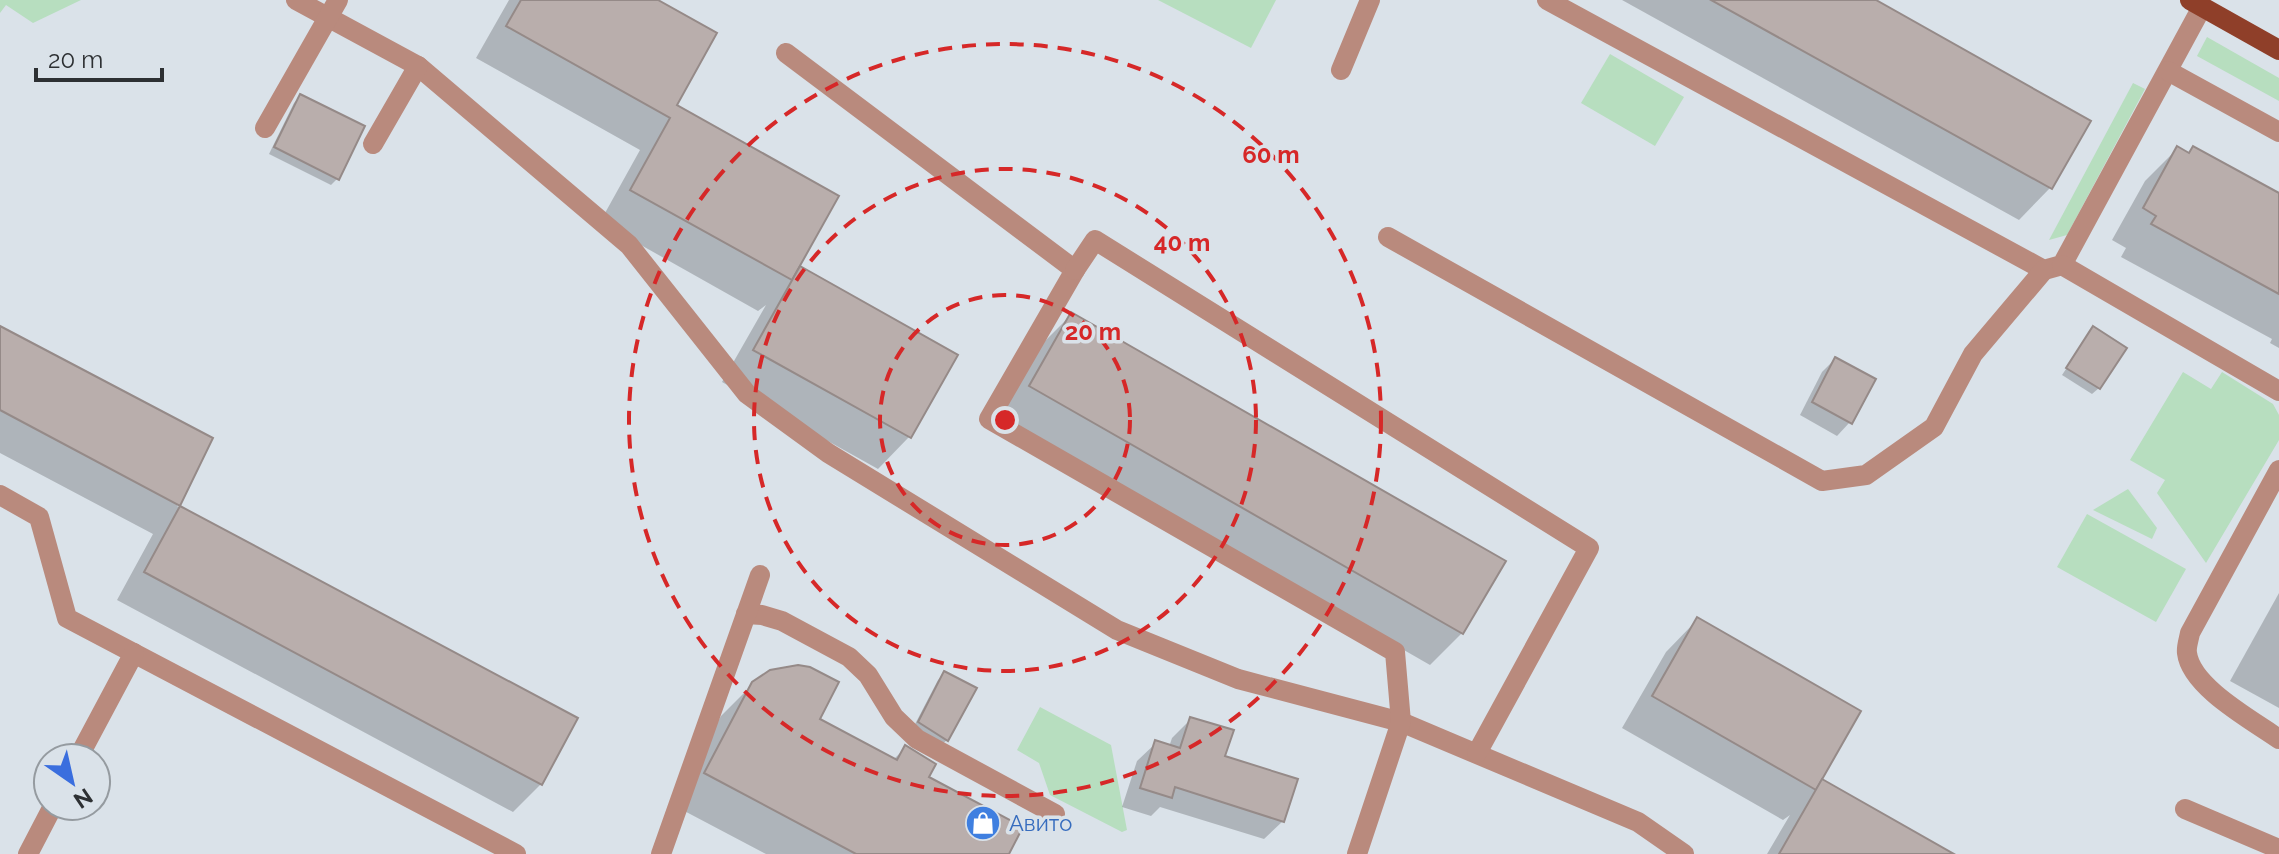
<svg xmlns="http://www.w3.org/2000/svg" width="2279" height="854" font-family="Raleway,sans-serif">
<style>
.green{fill:#b7debf}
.shadow{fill:#0003}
.building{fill:#b9aeac;stroke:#958a88;stroke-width:2}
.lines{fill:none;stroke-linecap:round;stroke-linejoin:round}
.minor{stroke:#b98a7d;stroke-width:20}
.major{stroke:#8f3f29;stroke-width:20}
.ring{fill:none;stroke:#d62828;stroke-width:4;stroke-dasharray:14 10}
.labels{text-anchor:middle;stroke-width:7;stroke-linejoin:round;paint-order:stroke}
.shop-label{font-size:22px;fill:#366cbe;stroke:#dae2e9;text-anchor:start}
.centre{fill:#d62828;stroke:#dae2e9;stroke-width:4}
.ring-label{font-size:24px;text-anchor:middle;font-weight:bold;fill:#d62828;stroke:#dae2e9;stroke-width:7;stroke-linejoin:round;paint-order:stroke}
</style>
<rect width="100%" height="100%" fill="#dae2e9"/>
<!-- green -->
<g class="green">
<polygon points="0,0 81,0 33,23 6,5 0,13"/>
<polygon points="1158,0 1276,0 1251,48"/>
<polygon points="2207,37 2279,78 2279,101 2197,56"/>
<polygon points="1610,54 1684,97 1655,146 1581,103"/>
<polygon points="2133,83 2145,89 2067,235 2049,240"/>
<polygon points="2183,372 2211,389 2222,372 2273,404 2279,415 2279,440 2206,563 2157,493 2165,480 2130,460"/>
<polygon points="2128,489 2157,528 2152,539 2093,510"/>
<polygon points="2087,514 2186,569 2156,622 2057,567"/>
<polygon points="1040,707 1111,745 1127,830 1122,832 1050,795 1039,763 1017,750"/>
</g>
<!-- shadow -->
<g class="shadow">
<polygon points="509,0 653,0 674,106 793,275 800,269 955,355 909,437 878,469 722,382 766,305 758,311 600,222 640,150 476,58"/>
<polygon points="1622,0 1872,0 2088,122 2050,188 2019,220"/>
<polygon points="301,96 337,179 331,185 269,154 294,103"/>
<polygon points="2177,149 2279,195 2279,348 2270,343 2272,339 2121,257 2126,248 2112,240 2145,181"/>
<polygon points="1072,314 1462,633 1430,665 999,418 1040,346"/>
<polygon points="0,328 211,439 177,506 576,719 541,784 513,812 117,600 153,534 0,453"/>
<polygon points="2093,329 2099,388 2092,394 2062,375"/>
<polygon points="1835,359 1850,422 1837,436 1800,415 1822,372"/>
<polygon points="2279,593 2279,708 2230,681"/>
<polygon points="1697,620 1815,787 1950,854 1767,854 1790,815 1783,820 1622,728 1666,652"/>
<polygon points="945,674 947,740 940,746 913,728 938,680"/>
<polygon points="754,683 893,760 905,748 926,778 1007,854 766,854 673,805 721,716"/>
<polygon points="1191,719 1283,821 1264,839 1160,807 1151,816 1122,807 1137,761 1156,743 1169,747 1172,738"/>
</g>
<!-- building -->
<g class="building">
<polygon points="521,0 658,0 717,33 677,105 839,196 792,280 630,190 670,118 506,26"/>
<polygon points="1711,0 1876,0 2091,121 2052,189"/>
<polygon points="300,94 365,126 339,180 274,147"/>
<polygon points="2177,146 2189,153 2193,146 2279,193 2279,294 2151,224 2156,216 2143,208"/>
<polygon points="800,266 958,355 911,438 753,350"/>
<polygon points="1071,312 1506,561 1463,634 1029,386"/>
<polygon points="0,326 213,438 180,506 0,410"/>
<polygon points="2093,326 2127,348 2100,389 2066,368"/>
<polygon points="1835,357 1876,379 1852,424 1812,402"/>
<polygon points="180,506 578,718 542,785 144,572"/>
<polygon points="1697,617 1861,711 1816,790 1652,696"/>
<polygon points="798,665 810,667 839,682 820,719 897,760 905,745 936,764 929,777 1023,827 1009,854 856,854 704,773 752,682 770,670"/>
<polygon points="944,671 977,688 948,741 918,722"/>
<polygon points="1190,717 1234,730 1225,756 1298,779 1284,822 1175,787 1172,798 1140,788 1155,740 1180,748"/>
<polygon points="1822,779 1954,854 1779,854"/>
</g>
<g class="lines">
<!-- minor -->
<g class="minor">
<polyline points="296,0 418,66 629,245 747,394 828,453 1117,630 1238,679 1401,722 1638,822 1684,854"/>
<polyline points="1547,0 2044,270 2062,265 2202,7"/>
<polyline points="786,53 1075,270 989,419 1395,652 1401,722 1357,854"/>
<polyline points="1341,70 1370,0"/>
<polyline points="2168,71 2279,132"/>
<polyline points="265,128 338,0"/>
<polyline points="373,144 418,66"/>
<polyline points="1388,237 1822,481 1866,475 1934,427 1973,354 2044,270"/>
<polyline points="2062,265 2279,391"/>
<polyline points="1075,270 1095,240 1589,548 1477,753"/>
<path d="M2279 470 2190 633C2189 639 2186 647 2187 653 2191 687 2252 720 2279 739"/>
<polyline points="0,495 39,517 67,618 516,854"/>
<polyline points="746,614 762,615 782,621 849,657 868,675 894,717 917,739 1055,814"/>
<polyline points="78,758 134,653"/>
<polyline points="2185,809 2279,849"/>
<polyline points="28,854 53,806"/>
<polyline points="661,854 760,575"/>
</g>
<!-- major -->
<polyline class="major" points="2190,0 2279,50"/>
</g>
<!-- distance rings -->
<g class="ring">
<circle cx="1005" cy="420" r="125"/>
<circle cx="1005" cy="420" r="251"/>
<circle cx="1005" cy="420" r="376"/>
</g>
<!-- icons -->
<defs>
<g id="shop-disc" transform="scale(1.8)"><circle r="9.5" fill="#3f7fe0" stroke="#dae2e9"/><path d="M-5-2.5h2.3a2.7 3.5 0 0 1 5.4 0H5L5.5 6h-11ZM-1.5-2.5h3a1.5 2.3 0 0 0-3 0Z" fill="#fff"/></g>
</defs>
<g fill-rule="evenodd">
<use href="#shop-disc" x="983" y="823"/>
</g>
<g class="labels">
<!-- shop labels -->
<g class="shop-label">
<text x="1009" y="831">Авито</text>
</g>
</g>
<circle cx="1005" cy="420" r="12" class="centre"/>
<g class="ring-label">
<text x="1271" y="163">60 m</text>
<text x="1182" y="251">40 m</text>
<text x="1093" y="340">20 m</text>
</g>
<!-- north arrow -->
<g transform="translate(72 782) rotate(146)"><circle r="38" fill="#dae2e9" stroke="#959ba0" stroke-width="2"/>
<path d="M0-6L14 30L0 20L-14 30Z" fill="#3a6ede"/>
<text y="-12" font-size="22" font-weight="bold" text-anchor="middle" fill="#2d3033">N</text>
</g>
<!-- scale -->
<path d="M36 68v12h126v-12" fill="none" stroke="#2d3033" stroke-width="4"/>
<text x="48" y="68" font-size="24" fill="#2d3033" stroke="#dae2e9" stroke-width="6" paint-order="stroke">20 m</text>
</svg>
